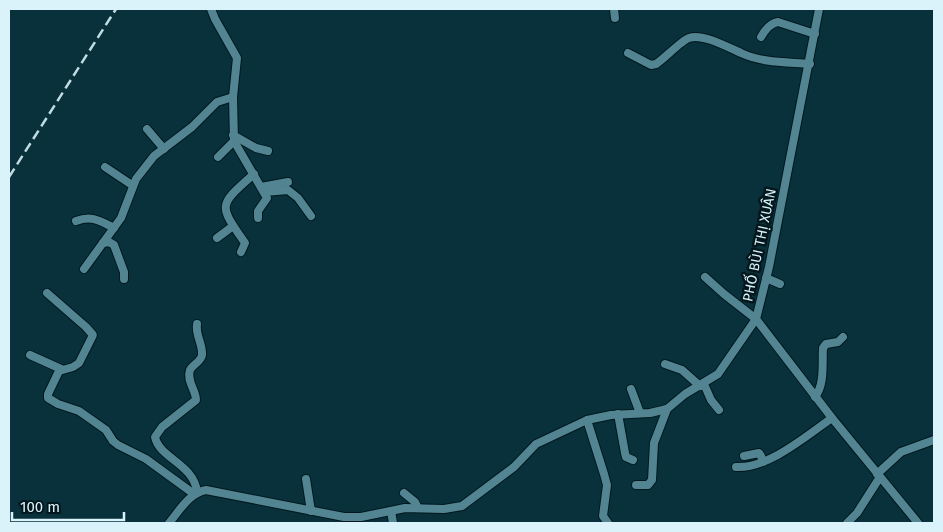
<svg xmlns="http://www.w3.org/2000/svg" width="943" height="532" font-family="'Fira Sans',sans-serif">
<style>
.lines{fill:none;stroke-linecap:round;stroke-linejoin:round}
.minor-casing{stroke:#00181e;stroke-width:10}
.minor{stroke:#528492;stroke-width:8}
.rail{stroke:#c0dbe3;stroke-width:2.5;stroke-dasharray:10 5;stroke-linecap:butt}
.labels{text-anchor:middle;stroke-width:5;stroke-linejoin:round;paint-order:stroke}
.street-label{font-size:14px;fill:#daf3fb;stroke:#03171d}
</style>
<rect width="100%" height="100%" fill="#09313b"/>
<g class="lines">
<!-- minor casing -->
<g class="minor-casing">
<g id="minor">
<polyline points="211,9 215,19 237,58 233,97 234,141 267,198 258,211 258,218"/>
<polyline points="614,9 615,18"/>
<polyline points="819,9 769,267 756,319 832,418 918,523"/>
<path d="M761 37C765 30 770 23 778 22L815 34"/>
<path d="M628 53 651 65 656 64C664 59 682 40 689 38 703 33 729 48 741 53 762 63 787 62 810 64"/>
<polyline points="147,129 164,149"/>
<polyline points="233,135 256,148 268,151"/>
<polyline points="218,157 234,141"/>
<polyline points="105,167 132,185"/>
<polyline points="261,187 288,182"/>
<polyline points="265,192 288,190 298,198 311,216"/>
<path d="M76 221C92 215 100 221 114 228"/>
<polyline points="217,238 233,226"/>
<polyline points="103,243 109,242 114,245 124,272 124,279"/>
<path d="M241 252 245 243C218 204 218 206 254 174"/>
<polyline points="84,269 121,218 136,179 154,156 192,127 217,102 233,97"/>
<polyline points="766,278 780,284"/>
<polyline points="47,293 86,327 93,335 79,363 73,367 59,371 48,394 48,398 58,404 79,411 106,430 113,441 118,445 146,459 194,494"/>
<path d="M197 324C195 335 203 344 202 355 201 362 193 364 190 370 186 381 196 390 196 400L162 427 155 437C159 458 194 464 197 492"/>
<polyline points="30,355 61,369"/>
<polyline points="665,364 682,370 700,386"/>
<polyline points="704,384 711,400 719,410"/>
<polyline points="631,389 640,413"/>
<path d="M815 397C825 384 822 364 823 348L826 344 838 342 843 337"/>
<polyline points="618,414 625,453 626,457 633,460"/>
<polyline points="587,420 604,474 607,485 603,516 608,523"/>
<polyline points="744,456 759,453 761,456 763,462"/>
<path d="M736 467C768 469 806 436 832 418"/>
<polyline points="877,474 901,452 934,440"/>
<polyline points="306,479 311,511"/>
<polyline points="636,485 648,485 652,480 654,443 667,409"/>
<polyline points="404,493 415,502 418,508"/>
<polyline points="391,511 393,523"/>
<path d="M169 523C180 510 189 493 206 490L344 517H361L405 508 444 509 462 506 514 467 536 444 587 420 611 415 650 413 667 409 685 394 718 374 756 319 724 294 705 277"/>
<polyline points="847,523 857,513 880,477"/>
</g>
</g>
<!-- minor -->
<use href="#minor" class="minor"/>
<!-- rail -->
<polyline class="rail" points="9,177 116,9"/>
</g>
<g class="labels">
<!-- street labels -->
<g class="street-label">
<text transform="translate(759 245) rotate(-78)" y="5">PHỐ BÙI THỊ XUÂN</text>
</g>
</g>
<!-- border -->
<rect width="943" height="532" fill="none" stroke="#daf3fb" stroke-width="20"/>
<!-- scale -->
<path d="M12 512v8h112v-8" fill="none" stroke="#daf3fb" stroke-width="2.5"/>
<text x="20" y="512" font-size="15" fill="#daf3fb" stroke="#03171d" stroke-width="4" paint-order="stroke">100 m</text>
</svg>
